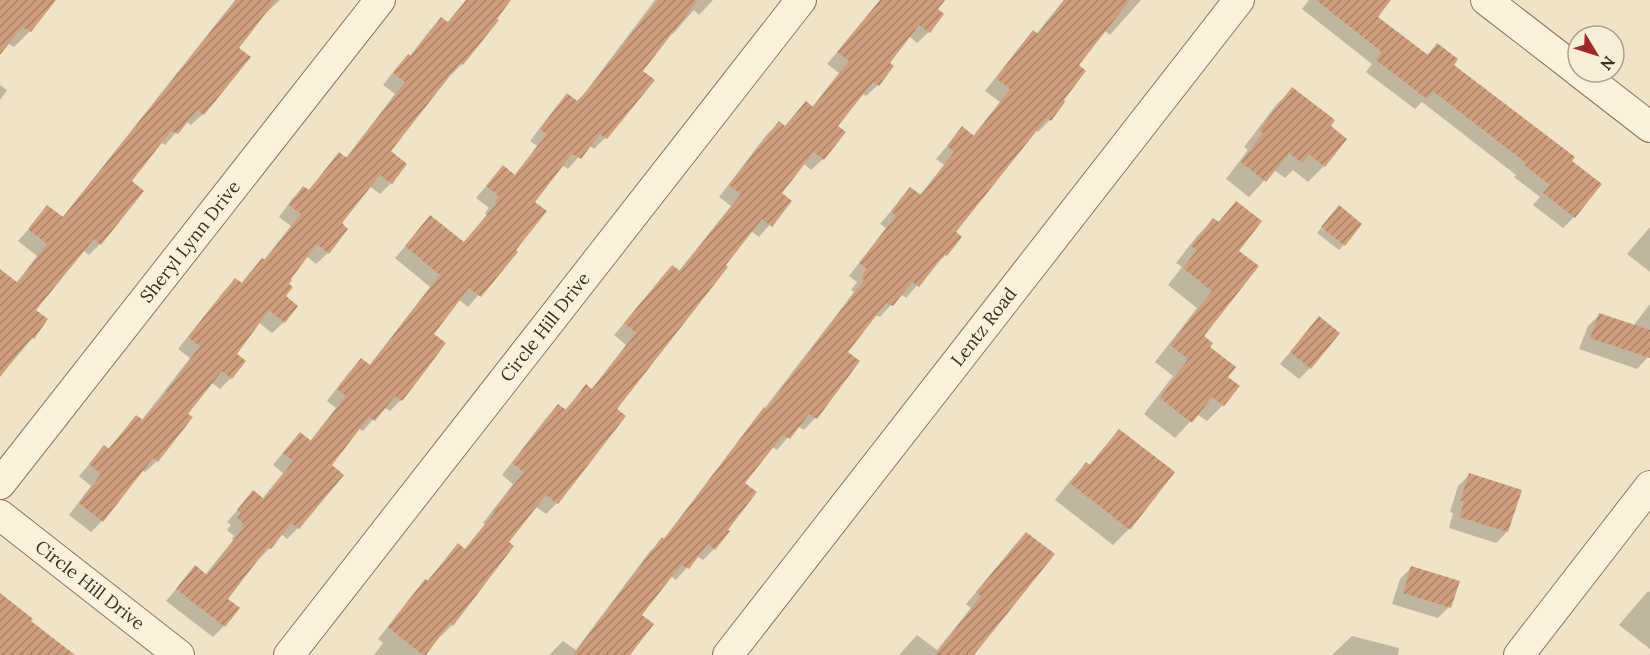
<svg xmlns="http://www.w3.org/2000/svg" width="1650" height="655" font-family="Lora,serif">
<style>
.shadow{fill:#0003}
.building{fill:url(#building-hatch)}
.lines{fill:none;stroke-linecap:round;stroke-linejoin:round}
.minor-casing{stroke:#8d765c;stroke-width:32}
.minor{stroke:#faf1dc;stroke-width:30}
.labels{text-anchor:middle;stroke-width:5;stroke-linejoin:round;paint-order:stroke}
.street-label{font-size:18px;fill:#3d2e20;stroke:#f7eed8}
</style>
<defs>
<pattern id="building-hatch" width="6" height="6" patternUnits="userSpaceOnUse" patternTransform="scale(1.5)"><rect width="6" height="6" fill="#cf9f7d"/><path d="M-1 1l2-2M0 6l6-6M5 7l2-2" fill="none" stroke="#a98266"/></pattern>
</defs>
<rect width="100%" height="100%" fill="#f0e4c8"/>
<!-- shadow -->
<g class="shadow">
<polygon points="0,0 54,0 30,31 14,47 7,43 0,53"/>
<polygon points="235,0 280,0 267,12 266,11 236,48 248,58 203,114 191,125 186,121 165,145 160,142 130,181 100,244 89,255 83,250 34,310 33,338 0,375 0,285 16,283 37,256 18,241 48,207 62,218"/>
<polygon points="467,0 510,0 462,64 451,75 450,74 389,152 391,183 380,194 369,186 340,224 328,253 316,264 306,256 288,279 284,297 284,322 272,333 258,322 235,354 231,378 220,389 211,382 186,414 191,417 157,461 145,472 142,470 102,521 91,532 69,515 91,486 79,476 104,447 107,450 136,417 141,421 190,358 178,349 224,291 235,280 241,284 251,271 262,260 263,261 291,226 279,217 292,199 303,188 308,191 339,154 345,159 395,94 383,85 397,67 408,56 409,57 430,30 441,19 447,23"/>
<polygon points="655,0 713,0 699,15 694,10 673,34 671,33 641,71 653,80 605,138 594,149 589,145 568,169 562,165 533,202 514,250 516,252 468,307 459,300 432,335 401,400 390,411 384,407 363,431 359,429 330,465 298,528 287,539 281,534 270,548 259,559 257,558 226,599 224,626 213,637 166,601 195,567 205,575 233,540 232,538 234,536 227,530 231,525 227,522 253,492 262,499 283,473 273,465 289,445 300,434 310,441 336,408 327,401 350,371 361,360 369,366 430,287 395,258 430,217 463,243 487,215 485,213 489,208 476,198 492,179 503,167 514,176 537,146 530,141 556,107 567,95 577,103"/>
<polygon points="881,0 937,0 929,32 917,43 909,36 888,63 878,85 866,96 862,93 836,126 823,159 811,170 803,163 779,194 790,202 759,237 751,231 615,409 557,503 546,514 535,506 507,542 452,625 441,636 439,635 424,655 374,655 383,643 378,639 414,593 426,582 458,545 464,550 485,524 483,523 513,484 502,475 547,417 558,406 564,411 586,386 591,390 626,345 614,335 672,267 678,272 731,206 719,197 767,134 779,123 784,127 806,103 812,107 839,73 827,64"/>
<polygon points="1064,0 1141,0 1110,35 1104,30 1077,66 1050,120 1038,132 1036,130 954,232 946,255 934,266 906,298 901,294 880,317 875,315 846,352 858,362 815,418 804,430 798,426 777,450 772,447 743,483 714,549 703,560 697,556 676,580 670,576 639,615 629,655 549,655 563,641 576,650 650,551 663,540 854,292 851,290 857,282 849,276 886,228 880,224 910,189 919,196 944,165 936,159 962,128 973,136 1000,102 985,91 1022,44 1033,32 1036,34"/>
<polygon points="1309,0 1375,0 1376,17 1426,56 1437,45 1451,65 1570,162 1574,217 1563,228 1533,205 1540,197 1514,177 1516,175 1422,102 1415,109 1366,72 1372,64 1302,9"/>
<polygon points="0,85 7,90 0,100"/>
<polygon points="1292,89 1329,126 1324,166 1308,182 1293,170 1285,178 1274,170 1249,197 1226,179 1248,150 1244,147 1276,105"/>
<polygon points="1236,203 1237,251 1202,336 1226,377 1223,405 1207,421 1197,414 1175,438 1144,414 1173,376 1155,362 1197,308 1168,285 1182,267 1176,263 1197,236 1213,220 1217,223"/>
<polygon points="1334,213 1344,245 1339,250 1317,233"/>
<polygon points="1650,227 1650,272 1627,254"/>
<polygon points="1650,304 1650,353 1648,357 1637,369 1579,349 1588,326 1599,315 1633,326"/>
<polygon points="1319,318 1310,368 1299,379 1280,364"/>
<polygon points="1119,431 1129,529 1113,545 1055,500 1070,481 1086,464 1088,466"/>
<polygon points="1469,475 1507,532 1496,543 1449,528 1453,513 1450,512 1458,486"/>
<polygon points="1026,534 972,655 899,655 917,635 937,650 971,608 966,604"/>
<polygon points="1411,568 1449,607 1438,618 1392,604 1400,579"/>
<polygon points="1648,591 1650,592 1650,649 1619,625"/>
<polygon points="1352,636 1399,648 1398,655 1332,655"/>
</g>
<!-- building -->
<g class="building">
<polygon points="0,0 56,0 31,32 22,27 0,55"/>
<polygon points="236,0 276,0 239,48 251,57 204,115 197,110 178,134 171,131 132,181 144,191 101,245 94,239 36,310 48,319 34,339 32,337 0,377 0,269 18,283 47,244 28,229 47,205 63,217"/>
<polygon points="466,0 511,0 497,19 499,20 463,65 460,63 391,151 407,164 392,184 380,175 342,223 348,229 329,254 317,244 291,279 292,280 289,284 293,287 286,296 298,306 285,323 269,310 237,354 246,361 232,379 222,371 188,414 193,417 158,462 153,458 103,522 79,503 101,474 89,464 104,445 109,449 136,415 143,420 163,396 200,346 188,337 235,278 242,283 262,258 265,260 301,214 289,205 303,186 309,190 339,152 347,158 405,82 393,73 408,54 411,56 441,17 448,22"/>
<polygon points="658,0 698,0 643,71 655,80 607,139 600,134 581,159 572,154 535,202 547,211 516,250 518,252 481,297 469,288 434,334 446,343 417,382 402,401 395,396 375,421 369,417 332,465 344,475 299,529 291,523 271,549 268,547 228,599 240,608 225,627 176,589 195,565 207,575 243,528 242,526 244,524 237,518 241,513 237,510 253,490 264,499 293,461 283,453 300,432 311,441 346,396 337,389 361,358 370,365 440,275 405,246 430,215 464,242 497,203 495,202 499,196 486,186 503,165 515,175 547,134 540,129 567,93 577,101 586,92"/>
<polygon points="880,0 945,0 938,9 944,14 930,33 919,25 890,63 894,66 879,86 873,82 838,126 846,132 824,160 814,152 782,193 792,201 772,227 762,219 726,265 728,267 617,409 626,416 579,477 558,504 546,495 509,542 514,546 453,626 450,623 426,655 423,655 388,627 425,579 428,581 458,543 465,549 495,512 493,511 524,472 512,463 558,404 566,410 586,384 592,389 636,333 624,323 672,265 680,271 741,194 729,185 779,121 785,126 806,101 813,107 849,61 837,52"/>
<polygon points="1064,0 1130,0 1079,65 1086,71 1064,100 1065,102 1051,121 1047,118 956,232 962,237 947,256 945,254 919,287 912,282 893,306 886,303 848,352 860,361 817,419 809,414 790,439 783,435 745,483 757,492 728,530 730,531 715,550 708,544 689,569 681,565 642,615 654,624 630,655 573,655 662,537 664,539 764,407 766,409 864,280 861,277 867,269 859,263 896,216 891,211 910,187 921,195 954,152 947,146 962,126 974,136 1010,89 996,78 1033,30 1038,34"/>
<polygon points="1316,0 1391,0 1378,17 1428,55 1437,43 1458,59 1454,65 1575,157 1572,161 1602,184 1575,218 1543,193 1550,185 1524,165 1526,163 1433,91 1427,99 1376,60 1382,52"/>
<polygon points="1292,87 1335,120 1331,126 1347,139 1325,167 1309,154 1302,163 1289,153 1266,182 1241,162 1263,133 1259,130"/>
<polygon points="1236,201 1262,221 1239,251 1259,266 1204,336 1213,343 1210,347 1236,367 1228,377 1240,386 1224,406 1212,397 1192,423 1160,398 1188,359 1170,345 1212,291 1183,268 1197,250 1191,246 1213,218 1219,222"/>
<polygon points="1339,205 1362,224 1345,246 1321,227"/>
<polygon points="1599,313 1650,330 1650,358 1590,338"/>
<polygon points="1319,316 1340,333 1311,369 1290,352"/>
<polygon points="1119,429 1175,472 1130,530 1070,483 1086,462 1090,465"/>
<polygon points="1469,473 1522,490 1508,532 1459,517 1464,502 1460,501"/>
<polygon points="1026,532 1055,554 974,655 935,655 981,596 976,592"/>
<polygon points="1411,566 1460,581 1451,608 1403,593"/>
<polygon points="0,593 33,619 31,621 75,655 0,655"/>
</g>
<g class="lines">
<!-- minor casing -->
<g class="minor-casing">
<g id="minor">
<polyline points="1486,0 1578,71"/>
<polyline points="1579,72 1650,127"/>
<path id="s1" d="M0 484 380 0"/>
<path id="s2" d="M0 515 179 655"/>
<path id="s3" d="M289 655 801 0"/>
<path id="s4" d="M728 655 1239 0"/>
<polyline points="1519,655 1650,486"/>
</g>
</g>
<!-- minor -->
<use href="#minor" class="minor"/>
</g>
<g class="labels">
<!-- street labels -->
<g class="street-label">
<text dy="6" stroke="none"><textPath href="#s1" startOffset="308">Sheryl Lynn Drive</textPath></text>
<text dy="6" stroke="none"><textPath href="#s3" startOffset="416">Circle Hill Drive</textPath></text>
<text dy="6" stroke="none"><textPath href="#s4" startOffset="416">Lentz Road</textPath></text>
<text dy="6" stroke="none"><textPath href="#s2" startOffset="114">Circle Hill Drive</textPath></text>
</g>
</g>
<!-- north arrow -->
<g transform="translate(1596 54) rotate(128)"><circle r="28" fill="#f7eed8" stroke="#ada18e" stroke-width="1.5"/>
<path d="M0-4.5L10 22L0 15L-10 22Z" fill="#9e2a2b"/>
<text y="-9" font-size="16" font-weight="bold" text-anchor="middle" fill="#3d2e20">N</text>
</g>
</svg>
